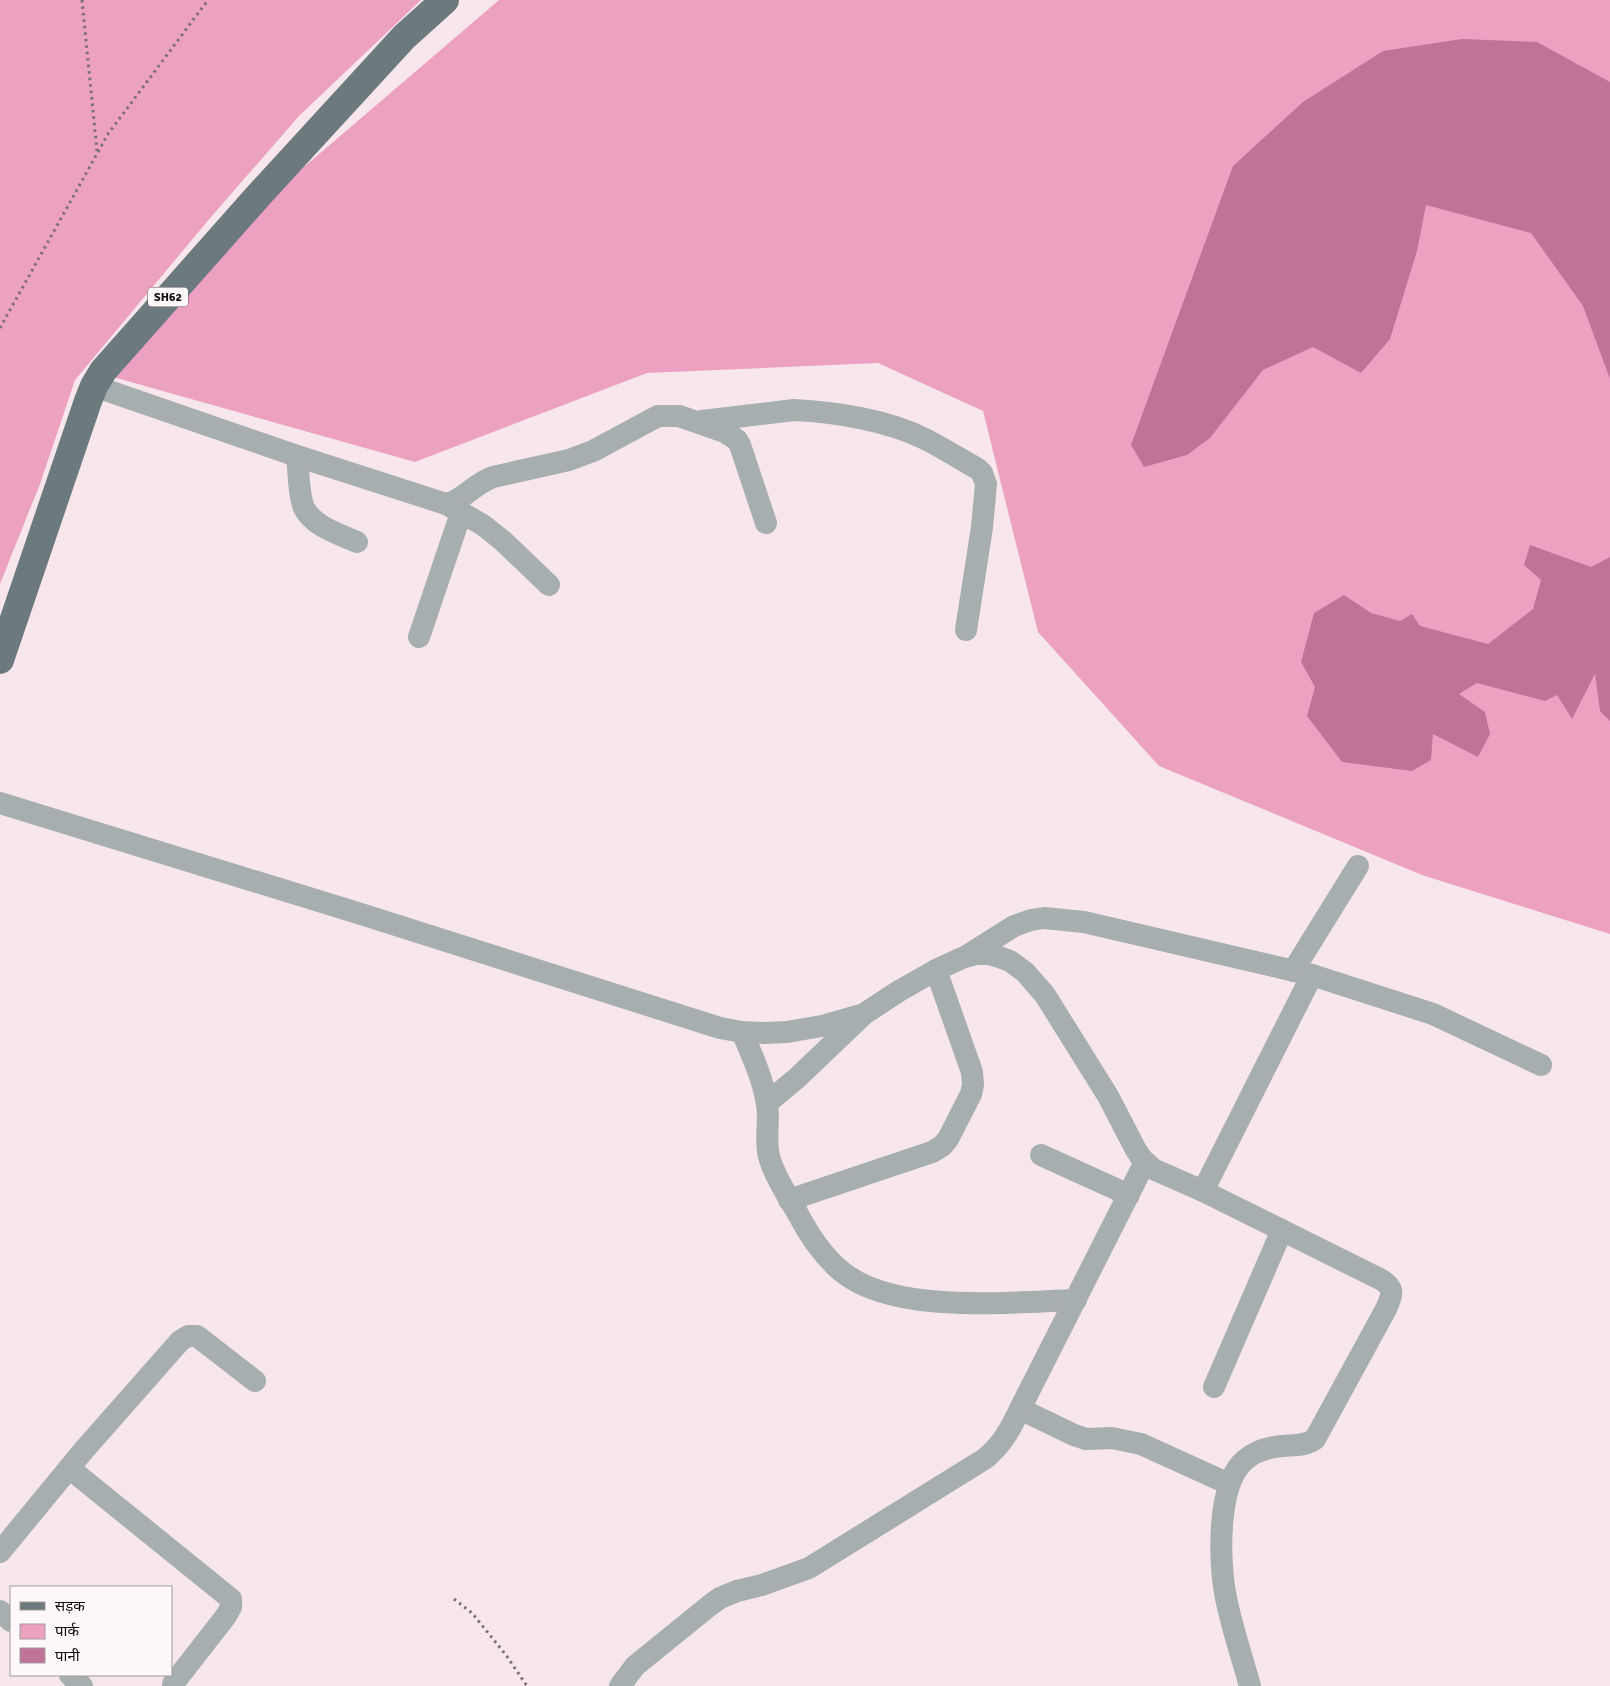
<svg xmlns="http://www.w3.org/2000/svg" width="1610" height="1686" font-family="Signika,'Noto Sans Devanagari',sans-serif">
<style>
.green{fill:#eda1c1}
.water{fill:#c07395}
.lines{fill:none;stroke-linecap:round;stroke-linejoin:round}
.path{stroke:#7a7074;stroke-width:3;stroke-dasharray:2.5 4;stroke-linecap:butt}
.minor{stroke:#a7aeaf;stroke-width:22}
.major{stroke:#6d7a7d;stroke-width:28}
.labels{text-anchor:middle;stroke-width:5;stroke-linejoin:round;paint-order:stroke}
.shield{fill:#fef8fa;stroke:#575254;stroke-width:1}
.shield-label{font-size:12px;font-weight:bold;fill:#100b0d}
</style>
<rect width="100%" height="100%" fill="#f7e7ed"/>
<!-- green -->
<g class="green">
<polygon points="0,0 421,0 299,116 211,217 75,380 40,484 0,584"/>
<polygon points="499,0 1610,0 1610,934 1422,875 1159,766 1038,632 983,411 878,363 647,373 415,462 113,377 263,202"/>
</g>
<!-- water -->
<g class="water">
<polygon points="1462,39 1537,42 1610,82 1610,379 1583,306 1531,233 1426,205 1417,251 1390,339 1361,373 1313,347 1263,370 1210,438 1187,455 1144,467 1131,445 1233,166 1303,102 1383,51"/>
<polygon points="1530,545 1591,567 1610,557 1610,721 1600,711 1595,674 1572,719 1557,695 1545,701 1477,683 1459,694 1485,712 1490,734 1478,757 1433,734 1431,760 1412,771 1342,762 1307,716 1315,687 1301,662 1314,613 1344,595 1371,613 1400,621 1412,614 1420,626 1488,644 1533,609 1541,580 1524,565"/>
</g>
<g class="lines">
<!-- path -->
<g class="path">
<polyline points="82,0 97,151"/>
<polyline points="0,328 108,134 208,0"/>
<polyline points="454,1599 472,1613 506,1655 527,1686"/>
</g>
<!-- minor -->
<g class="minor">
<path d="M94 386 297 456 446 504C461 502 475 483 493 477L569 460 593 451 658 416H679L725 432 737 440 740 445 766 523"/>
<path d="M702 421 794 410C835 412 887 420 925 439 943 448 960 459 978 469L982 473 986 484 982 527 966 630"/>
<path d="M297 456C299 471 298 494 304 508 313 526 339 534 357 542"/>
<polyline points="446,504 483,525 503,541 549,585"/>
<polyline points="419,637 461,513"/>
<path d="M0 803 361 914 720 1028 742 1032 764 1033 787 1032 822 1026 864 1014 899 991 936 970 962 958 976 954H988L999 957 1010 961 1025 972 1045 995 1108 1096 1136 1150 1142 1159 1153 1169 1203 1191 1380 1279C1396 1288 1392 1295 1386 1309L1315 1439C1306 1446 1295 1445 1283 1446 1269 1447 1255 1451 1245 1460 1216 1484 1219 1564 1226 1598 1232 1628 1242 1657 1250 1686"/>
<polyline points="968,955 1014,926 1031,920 1044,918 1084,922 1312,975 1433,1014 1541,1065"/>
<polyline points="1293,971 1358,866"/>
<path d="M742 1032C752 1055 763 1079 767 1104 770 1122 764 1142 770 1160 776 1179 788 1196 798 1214 809 1235 822 1255 841 1271 894 1315 1010 1302 1076 1300"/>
<polyline points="767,1103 797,1078 862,1016"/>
<polyline points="1041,1155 1129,1195"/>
<polyline points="1203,1191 1312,975"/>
<polyline points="789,1200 932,1152 942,1146 948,1139 971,1094 973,1085 972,1072 936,970"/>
<polyline points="1214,1387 1282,1230"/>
<polyline points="1020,1409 1074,1435 1086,1439 1112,1438 1141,1444 1229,1484"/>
<polyline points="69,1468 231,1599 231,1607 226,1616 173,1684"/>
<polyline points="0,1552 84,1450 180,1341 188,1336 197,1336 255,1381"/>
<polyline points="0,1611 11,1621"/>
<polyline points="70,1675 82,1686"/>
<path d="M620 1686 635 1666 709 1606 720 1598 737 1591 762 1585 809 1568 986 1458C1003 1443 1010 1430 1020 1409L1145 1162"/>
</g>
<!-- major -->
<polyline class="major" points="0,660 88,401 94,386 103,371 258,196 404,37 445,0"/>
</g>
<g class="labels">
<!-- shield labels -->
<rect class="shield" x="148" y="287.5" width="40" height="19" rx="4"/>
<g class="shield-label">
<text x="168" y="301">SH62</text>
</g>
</g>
<!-- legend -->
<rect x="10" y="1586" width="162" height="90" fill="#fef8fa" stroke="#9f999b"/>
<rect x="20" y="1602" width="25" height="8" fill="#6d7a7d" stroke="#9f999b"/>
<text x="55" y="1611" font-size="15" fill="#100b0d">सड़क</text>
<rect x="20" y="1624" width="25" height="15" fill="#eda1c1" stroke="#9f999b"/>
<text x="55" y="1636" font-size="15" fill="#100b0d">पार्क</text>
<rect x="20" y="1648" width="25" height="15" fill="#c07395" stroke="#9f999b"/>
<text x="55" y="1661" font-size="15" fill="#100b0d">पानी</text>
</svg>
